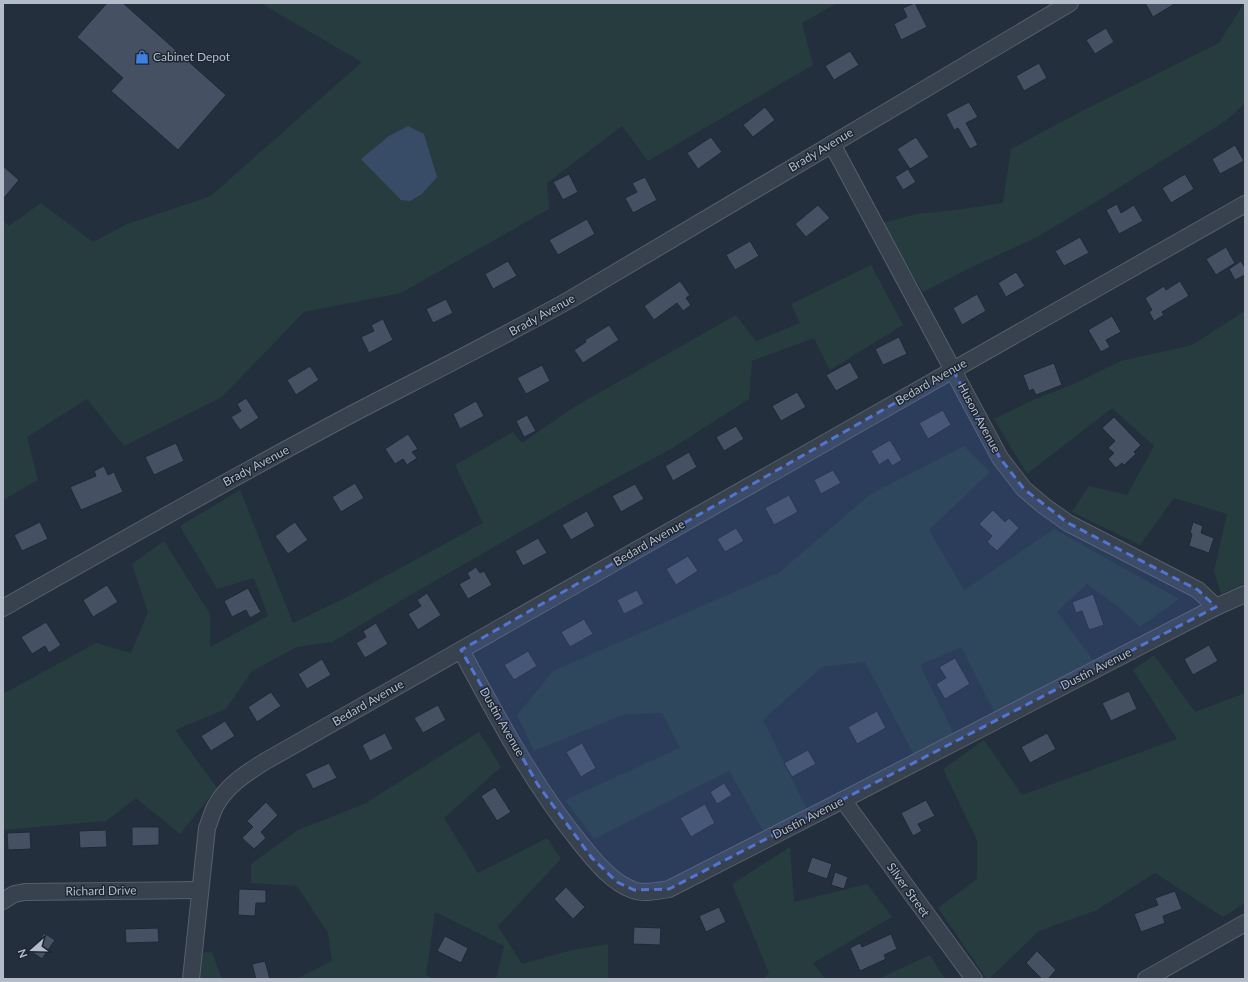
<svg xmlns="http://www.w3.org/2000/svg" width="1248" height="982" font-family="Lato,sans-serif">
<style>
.green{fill:#263c3f}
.water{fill:#394c67}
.building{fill:#455162;stroke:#1f2835}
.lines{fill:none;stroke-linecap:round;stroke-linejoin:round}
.minor-casing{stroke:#565f6c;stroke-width:18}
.minor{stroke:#38414e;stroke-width:16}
.marked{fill:#5274d3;fill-opacity:0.2;stroke:#5274d3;stroke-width:3;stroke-dasharray:8 5;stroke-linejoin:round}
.labels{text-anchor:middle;stroke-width:3;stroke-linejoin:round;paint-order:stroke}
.poi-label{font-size:12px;fill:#b4bcc9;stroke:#1d2633;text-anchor:start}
.street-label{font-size:12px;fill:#b4bcc9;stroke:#1d2633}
</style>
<rect width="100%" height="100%" fill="#242f3e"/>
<!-- green -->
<g class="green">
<polygon points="260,3 837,3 802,23 813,65 648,161 622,126 547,183 549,209 401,293 304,312 222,397 124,446 87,399 27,437 38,480 3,500 3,221 9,226 41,203 93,242 127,224 211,196 362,62"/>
<polygon points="1244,3 1245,3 1245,103 1227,120 1096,202 1035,238 970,268 923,292 882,223 917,214 963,209 1003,203 1011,149 1084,110 1219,43"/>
<polygon points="871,265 903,325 830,370 814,338 752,361 749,399 671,449 592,491 499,544 397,603 332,642 297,647 252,671 226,709 175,730 217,788 180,834 136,798 106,821 3,830 3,694 21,684 96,643 131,653 148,612 132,564 164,541 210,614 210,647 268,616 254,578 217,589 180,526 240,490 293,623 345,598 483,523 455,465 513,432 522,443 574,407 736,315 756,341 800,323 791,304"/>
<polygon points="1245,311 1245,583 1221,594 1214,571 1227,514 1174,498 1140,545 1072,512 1089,486 1127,495 1154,446 1112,408 1027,474 994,419 1033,400 1076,383 1121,361 1192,345"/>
<polygon points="964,446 990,472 929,530 964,590 1054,529 1179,599 1140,627 1121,609 1087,584 1057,612 1093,660 995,713 961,647 920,665 954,734 914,755 865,662 822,667 763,720 807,809 763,831 729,771 594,839 565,800 680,748 662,713 625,714 534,751 517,715 553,671 780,572 869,495"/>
<polygon points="1154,655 1195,712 1245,693 1245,903 1223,917 1155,873 1097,910 1039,931 989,979 987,979 938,908 977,879 977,840 943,769 984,740 1022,795 1177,739 1133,670"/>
<polygon points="479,732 501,767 444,818 478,873 547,838 561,859 498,926 522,964 572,950 608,944 608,979 496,979 504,946 435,912 426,975 434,979 296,979 332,961 328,933 297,886 251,883 251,864 298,830 364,804"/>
<polygon points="790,847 794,902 867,884 892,917 813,963 825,979 763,979 769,973 732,884"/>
<polygon points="212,952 222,979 198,979 199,953"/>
<polygon points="930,955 945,979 878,979"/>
</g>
<!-- water -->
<polygon class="water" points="408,126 424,134 437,177 422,194 410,201 401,200 361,159 389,136"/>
<!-- building -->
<g class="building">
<polygon points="107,3 123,3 226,95 178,150 111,91 123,78 77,37"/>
<polygon points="915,3 927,27 901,40 894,24 907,17 903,8"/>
<polygon points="1145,3 1176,3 1153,17"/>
<polygon points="1106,28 1114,42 1095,54 1086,40"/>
<polygon points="850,51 859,65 834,80 825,66"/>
<polygon points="1039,63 1047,78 1024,91 1016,76"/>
<polygon points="969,102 978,117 966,123 978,145 970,149 958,128 954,130 946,114"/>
<polygon points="765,107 775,120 753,137 743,125"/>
<polygon points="711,137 722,152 698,169 687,153"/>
<polygon points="916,137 929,157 910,169 897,149"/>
<polygon points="1235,145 1244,161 1220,174 1212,159"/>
<polygon points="3,166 19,180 3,199"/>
<polygon points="908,169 916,182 903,190 895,177"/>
<polygon points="569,174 578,192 563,200 553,182"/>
<polygon points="1185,174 1194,189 1171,203 1162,188"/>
<polygon points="645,177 657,200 633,213 625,198 637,192 632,183"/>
<polygon points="1117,204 1121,213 1134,205 1143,221 1119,234 1106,210"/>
<polygon points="818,205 830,218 806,237 795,224"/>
<polygon points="587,219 595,234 558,255 549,240"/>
<polygon points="1080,237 1089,253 1064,266 1055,251"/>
<polygon points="750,241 759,256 735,270 726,255"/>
<polygon points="1226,247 1235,263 1216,275 1206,259"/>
<polygon points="508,261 517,276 493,289 485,274"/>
<polygon points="1241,261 1245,268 1245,275 1235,280 1229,269"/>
<polygon points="1016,272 1025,286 1006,297 998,283"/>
<polygon points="680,281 690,295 686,298 691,305 683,311 677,303 654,320 644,306"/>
<polygon points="1180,281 1189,296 1162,312 1164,315 1154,321 1149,312 1152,310 1145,298 1164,286 1166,290"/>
<polygon points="977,294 986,311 962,325 953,308"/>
<polygon points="446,299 453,313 433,323 426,309"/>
<polygon points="1112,316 1121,332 1106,340 1110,347 1101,352 1088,330"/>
<polygon points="383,319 393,340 369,353 361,337 374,331 371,325"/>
<polygon points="609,325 619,340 583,363 574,350 586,342 585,340"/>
<polygon points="899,337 907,354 883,365 875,349"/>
<polygon points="850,362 859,378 836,391 826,375"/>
<polygon points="1054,363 1062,385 1036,395 1033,389 1029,391 1023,375"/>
<polygon points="542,365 550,381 526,394 517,378"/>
<polygon points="310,366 319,380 296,395 287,380"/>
<polygon points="797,392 806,407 781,421 772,406"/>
<polygon points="246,398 259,418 240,430 231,417 241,411 237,404"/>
<polygon points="476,401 484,416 460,429 453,414"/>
<polygon points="943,410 951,425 928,439 919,423"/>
<polygon points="527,415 536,431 524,437 516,421"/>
<polygon points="1114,417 1141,445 1134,452 1136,454 1124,465 1122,463 1116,468 1108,459 1114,453 1108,448 1115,441 1102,428"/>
<polygon points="736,426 744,439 724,451 716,437"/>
<polygon points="408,434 418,449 412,452 417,458 407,465 403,459 395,464 385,449"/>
<polygon points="890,440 902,460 892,466 888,459 879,465 871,451"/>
<polygon points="176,443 184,461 154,475 145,457"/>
<polygon points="689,452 697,467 673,481 665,466"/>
<polygon points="104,466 108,475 114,472 123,492 81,510 70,487 96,476 94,471"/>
<polygon points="833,470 841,483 821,494 814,480"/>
<polygon points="355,483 364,498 341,512 332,497"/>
<polygon points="635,484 644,499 621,512 612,496"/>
<polygon points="789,495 798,512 774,525 765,508"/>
<polygon points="993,510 1005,522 1009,518 1019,528 997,551 987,542 992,536 979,524"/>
<polygon points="587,511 595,526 571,540 562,525"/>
<polygon points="40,522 48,539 22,551 14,535"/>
<polygon points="295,522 308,540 288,554 275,536"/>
<polygon points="1193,522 1203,526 1201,533 1214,538 1209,553 1189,546 1192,534 1190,533"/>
<polygon points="736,528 744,541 725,552 717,539"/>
<polygon points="538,538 547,553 523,566 515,551"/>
<polygon points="688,556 698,571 676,585 666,569"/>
<polygon points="476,567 480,573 484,571 492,585 468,599 459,584 470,578 467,573"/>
<polygon points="107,585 118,602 93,617 83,600"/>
<polygon points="248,588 261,612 250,618 246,610 232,617 224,601"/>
<polygon points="637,590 644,604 624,614 617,600"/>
<polygon points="427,593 441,615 418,630 408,614 421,606 417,600"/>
<polygon points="1093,594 1104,625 1089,630 1082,611 1076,613 1072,602"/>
<polygon points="584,619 593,634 570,647 561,632"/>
<polygon points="46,622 61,645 49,653 45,646 32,654 21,637"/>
<polygon points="376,623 388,644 365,658 356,643 366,637 363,631"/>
<polygon points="1209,645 1218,661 1193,675 1184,659"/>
<polygon points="528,651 537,666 514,680 504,665"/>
<polygon points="955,658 970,684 945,699 936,684 946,678 939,667"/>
<polygon points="322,659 331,675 307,689 298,674"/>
<polygon points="1129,691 1137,709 1111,721 1102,703"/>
<polygon points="271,692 281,706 257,722 248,707"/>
<polygon points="438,705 446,720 423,733 414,718"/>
<polygon points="877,711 886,728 857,744 848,727"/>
<polygon points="225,721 235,736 211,751 201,736"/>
<polygon points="385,733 393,749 370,761 362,745"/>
<polygon points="1047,733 1056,749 1030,763 1021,747"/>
<polygon points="582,743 596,768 581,777 566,752"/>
<polygon points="808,750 816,764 792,777 784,763"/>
<polygon points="329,763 337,778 313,789 305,774"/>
<polygon points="724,783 732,795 717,804 710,792"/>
<polygon points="495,787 511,812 497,821 481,796"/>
<polygon points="926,800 935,816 918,824 922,831 913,836 901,813"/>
<polygon points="266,802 278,815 261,832 266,838 254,849 242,838 253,827 247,821"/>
<polygon points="705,804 715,823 691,837 680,818"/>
<polygon points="132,827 159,827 159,845 132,846"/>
<polygon points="106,830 107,847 80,848 79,831"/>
<polygon points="30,832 31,849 8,850 7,833"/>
<polygon points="812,857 832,864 827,879 807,872"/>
<polygon points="835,872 848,877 844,889 831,885"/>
<polygon points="566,887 585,907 573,919 554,899"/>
<polygon points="239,889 266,890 266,903 256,903 255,916 238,915"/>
<polygon points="1175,891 1182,909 1163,916 1165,923 1141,932 1134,914 1158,905 1155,898"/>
<polygon points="719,907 726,922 706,932 699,916"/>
<polygon points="634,927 661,928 660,945 633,944"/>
<polygon points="158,928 159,942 126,943 125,929"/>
<polygon points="44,933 55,940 42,959 32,952"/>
<polygon points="891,934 897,949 884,955 886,959 860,971 850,948 860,943 862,947"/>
<polygon points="445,936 468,948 461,963 437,951"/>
<polygon points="1037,951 1056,970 1048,979 1042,979 1026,963"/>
<polygon points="265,961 270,979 256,979 252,964"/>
</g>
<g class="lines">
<!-- minor casing -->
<g class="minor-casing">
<g id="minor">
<polyline points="832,144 1000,458 1024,489 1044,506 1068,523 1198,590 1216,607"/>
<path d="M3 608C119 542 235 476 352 414 425 376 499 339 571 299L1070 3"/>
<path d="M461 650C497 717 533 785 581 844 595 861 611 882 633 890 643 894 658 891 669 889L843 800 1216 607 1245 594"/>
<polyline points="843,800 974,979"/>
<polyline points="3,901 14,894 25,892 200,890"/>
<path d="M191 979 207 828C210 821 212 813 215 807 226 786 245 774 264 762L1245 204"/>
<polyline points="1146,979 1245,923"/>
</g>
</g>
<!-- minor -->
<use href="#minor" class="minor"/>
</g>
<!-- marked area -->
<path class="marked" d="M953 370 1000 458 1024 489 1068 523 1198 590 1216 607 669 889 634 890 617 882 592 858 538 785 461 650Z"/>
<!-- icons -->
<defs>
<g id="shop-bare" transform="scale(1.08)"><path d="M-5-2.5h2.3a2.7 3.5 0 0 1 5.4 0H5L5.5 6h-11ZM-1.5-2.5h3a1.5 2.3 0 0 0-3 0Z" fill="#3f7fe0" stroke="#1d2633" stroke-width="2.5" paint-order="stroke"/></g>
</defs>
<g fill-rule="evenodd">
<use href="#shop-bare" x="142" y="57"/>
</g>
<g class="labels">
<!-- poi labels -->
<g class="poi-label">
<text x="153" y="61">Cabinet Depot</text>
</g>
<!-- street labels -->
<g class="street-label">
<text transform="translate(821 150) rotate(-31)" y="4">Brady Avenue</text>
<text transform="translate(542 315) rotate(-29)" y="4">Brady Avenue</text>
<text transform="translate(931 382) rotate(-30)" y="4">Bedard Avenue</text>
<text transform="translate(979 418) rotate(62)" y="4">Huson Avenue</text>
<text transform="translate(256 466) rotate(-28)" y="4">Brady Avenue</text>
<text transform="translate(649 543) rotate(-30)" y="4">Bedard Avenue</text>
<text transform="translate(1096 669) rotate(-27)" y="4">Dustin Avenue</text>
<text transform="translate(368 703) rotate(-30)" y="4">Bedard Avenue</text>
<text transform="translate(502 722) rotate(60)" y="4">Dustin Avenue</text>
<text transform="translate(808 818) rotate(-27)" y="4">Dustin Avenue</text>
<text transform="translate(908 890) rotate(54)" y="4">Silver Street</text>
<text transform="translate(101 891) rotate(-1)" y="4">Richard Drive</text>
</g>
</g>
<!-- border -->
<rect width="1248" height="982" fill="none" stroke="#b4bcc9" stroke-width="8"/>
<!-- north arrow -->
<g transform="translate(32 950) rotate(250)" stroke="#1d2633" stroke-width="3" paint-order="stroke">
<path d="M0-3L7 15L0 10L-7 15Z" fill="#b4bcc9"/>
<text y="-6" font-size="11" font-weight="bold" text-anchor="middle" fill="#b4bcc9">N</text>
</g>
</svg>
